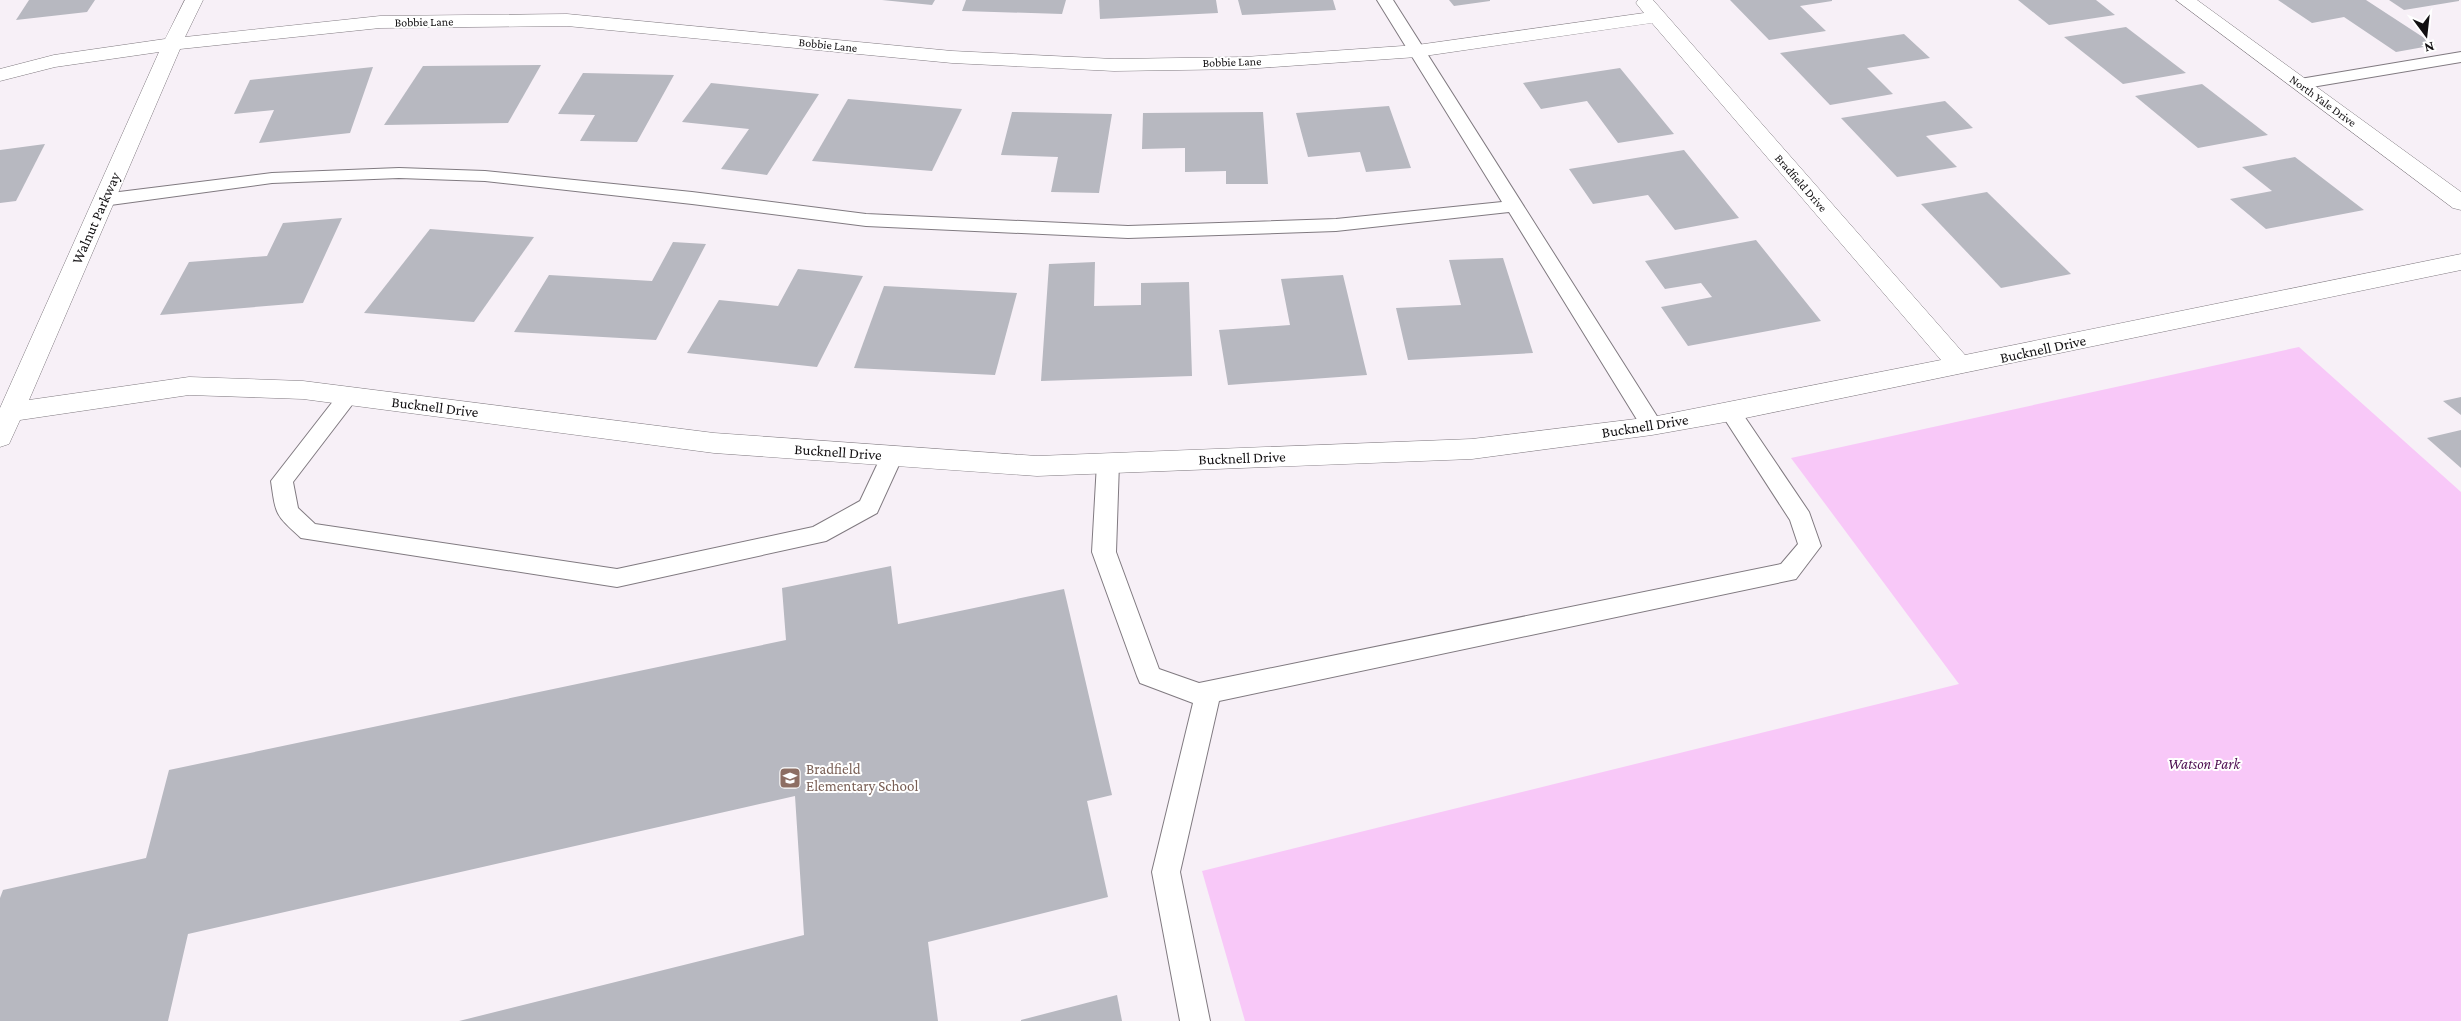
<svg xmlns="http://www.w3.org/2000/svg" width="2461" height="1021" font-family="'Crimson Pro',serif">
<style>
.green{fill:#f8c8f8}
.building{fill:#b7b8c0}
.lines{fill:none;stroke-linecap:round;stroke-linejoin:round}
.lane-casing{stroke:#807a80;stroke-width:2}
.street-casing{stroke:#807a80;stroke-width:1}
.secondary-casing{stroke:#807a80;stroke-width:1}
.lane{fill:#fff;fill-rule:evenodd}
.street{fill:#fff;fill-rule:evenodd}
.secondary{fill:#fff;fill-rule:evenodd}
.labels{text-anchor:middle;stroke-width:4;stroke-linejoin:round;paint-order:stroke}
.far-street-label{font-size:12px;fill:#121012;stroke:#fff}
.street-label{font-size:15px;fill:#121012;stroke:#fff}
.park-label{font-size:15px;font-style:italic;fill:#4e0f51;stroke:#fff}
.education-label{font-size:15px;fill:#785e54;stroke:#fff;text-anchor:start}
</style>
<rect width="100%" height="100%" fill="#f7f0f7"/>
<!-- green -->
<polygon class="green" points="2299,347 2461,492 2461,1021 1245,1021 1202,871 1959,684 1791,458"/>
<!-- building -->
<g class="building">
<polygon points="29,0 95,0 87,12 16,20"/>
<polygon points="882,0 935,0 932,5"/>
<polygon points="966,0 1066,0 1062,14 962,11"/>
<polygon points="1099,0 1216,0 1218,13 1100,19"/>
<polygon points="1238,0 1333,0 1336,10 1242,15"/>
<polygon points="1449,0 1490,0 1490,1 1454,6"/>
<polygon points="1730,0 1832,0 1832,1 1800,6 1826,31 1769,40"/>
<polygon points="2018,0 2096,0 2115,15 2049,25"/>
<polygon points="2278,0 2366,0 2435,45 2396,52 2344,17 2312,23"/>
<polygon points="2389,0 2459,0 2459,1 2404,10"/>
<polygon points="2126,27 2186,73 2123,84 2064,37"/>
<polygon points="1904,34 1930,58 1867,68 1893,94 1830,105 1780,53"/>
<polygon points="541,65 508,123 384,125 423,66"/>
<polygon points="373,67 350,133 259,143 274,110 234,114 250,80"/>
<polygon points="1620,68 1674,134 1618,143 1587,101 1541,109 1523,83"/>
<polygon points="583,73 674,75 637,142 580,141 595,115 558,114"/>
<polygon points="711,83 819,94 767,175 721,169 749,129 682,122"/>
<polygon points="2202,84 2268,135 2198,148 2135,96"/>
<polygon points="848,99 962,109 932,171 812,161"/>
<polygon points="1945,101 1973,128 1926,136 1957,167 1897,177 1841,118"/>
<polygon points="1389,106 1411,168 1366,172 1360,152 1308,157 1296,113"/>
<polygon points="1012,112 1112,114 1099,193 1051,192 1058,157 1001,155"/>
<polygon points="1263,112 1268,184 1226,184 1226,171 1185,172 1185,148 1142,149 1143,113"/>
<polygon points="45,144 16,201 0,203 0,150"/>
<polygon points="1684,150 1739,218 1675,230 1648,195 1593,204 1569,169"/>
<polygon points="2295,157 2364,210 2266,229 2230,199 2272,191 2242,167"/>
<polygon points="1987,192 2071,274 2001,288 1921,204"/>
<polygon points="342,218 303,303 160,315 189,262 267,256 283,223"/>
<polygon points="430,229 534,237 474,322 364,313"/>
<polygon points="1756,240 1821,321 1688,346 1661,307 1712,297 1701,283 1665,289 1645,261"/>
<polygon points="673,242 706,244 656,340 514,332 549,275 652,281"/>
<polygon points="1503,258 1533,353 1408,360 1396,308 1461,305 1449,260"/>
<polygon points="1095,262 1094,306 1141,305 1141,283 1189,282 1192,376 1041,381 1049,264"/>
<polygon points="798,269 863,276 817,367 687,353 719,300 778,306"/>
<polygon points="1343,275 1367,375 1228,385 1219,330 1290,325 1281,279"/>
<polygon points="884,286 1017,293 995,375 854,368"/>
<polygon points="2461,397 2461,415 2443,401"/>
<polygon points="2461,430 2461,468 2427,438"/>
<polygon points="891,566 898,624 1064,589 1112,795 1087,801 1108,897 928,942 938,1021 459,1021 804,935 795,796 188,934 168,1021 0,1021 0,898 3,890 146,858 169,770 786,640 782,588"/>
<polygon points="1117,995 1122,1021 1021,1021 1021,1020"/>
</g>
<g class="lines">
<!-- lane casing -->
<g class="lane-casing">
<g id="lane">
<polygon points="1377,0 1393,0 1660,421 1663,426 1660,431 1652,434 1644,431 1509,212 1336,231 1128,238 866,226 692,204 485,181 399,178 272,183 103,206 97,204 94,200 97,196 103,194 272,173 399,168 485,171 692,192 866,214 1128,226 1336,219 1502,202"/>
<polygon points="2461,52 2461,62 2300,89 2294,88 2292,84 2294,80 2300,79"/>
<path d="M348 389 355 391 358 396 355 401 293 482 298 508 315 524 617 569 813 527 860 501 884 450 892 448 900 450 903 456 877 513 826 541 617 587 301 538C275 514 276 516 271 481L341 391Z"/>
<polygon points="1731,404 1738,407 1809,512 1821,546 1796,579 1219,701 1180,872 1210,1021 1180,1021 1152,872 1193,703 1140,683 1137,676 1092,552 1097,463 1100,457 1108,455 1116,457 1119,463 1116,552 1159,669 1199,683 1781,564 1798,544 1790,520 1720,412 1724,407"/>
</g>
</g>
<!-- street casing -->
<g class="street-casing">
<path id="street" d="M185 0H203L185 37 380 16 567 14 952 51 1114 59 1245 57 1417 45 1644 13 1636 3 1638 0H1653L1965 355 2461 254V270L1731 421 1652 435 1472 459 1037 476 714 453 303 399 189 395 20 420 9 444 0 447V408L159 52 55 67 0 81V69L54 55 165 39ZM1652 23 1941 360 1652 417 1472 439 1037 456 714 433 303 381 189 377 29 400 180 49 380 28 567 26 952 63 1114 71 1245 69 1417 57Z"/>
</g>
<!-- secondary casing -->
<g class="secondary-casing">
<polygon id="secondary" points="2176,0 2197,0 2461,192 2461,210 2453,208"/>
</g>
<!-- lane -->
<use href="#lane" class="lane"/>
<!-- street -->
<use href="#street" class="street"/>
<!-- secondary -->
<use href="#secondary" class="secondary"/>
</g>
<!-- icons -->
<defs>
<g id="school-square" transform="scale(1.125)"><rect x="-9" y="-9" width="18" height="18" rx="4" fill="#8d6e63" stroke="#fff"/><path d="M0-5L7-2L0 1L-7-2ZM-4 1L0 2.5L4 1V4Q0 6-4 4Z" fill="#fff"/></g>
</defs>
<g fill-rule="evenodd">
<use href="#school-square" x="790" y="778"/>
</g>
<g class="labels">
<!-- far-street labels -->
<g class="far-street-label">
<text transform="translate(424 22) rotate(-1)" y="4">Bobbie Lane</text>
<text transform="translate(828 45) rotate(6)" y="4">Bobbie Lane</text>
<text transform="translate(1232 62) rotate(-2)" y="4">Bobbie Lane</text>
<text transform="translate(2323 101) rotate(36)" y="4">North Yale Drive</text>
<text transform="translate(1801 183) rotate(49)" y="4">Bradfield Drive</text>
</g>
<!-- street labels -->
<g class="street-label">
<text transform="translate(96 218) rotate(-66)" y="5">Walnut Parkway</text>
<text transform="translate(2043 349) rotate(-12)" y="5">Bucknell Drive</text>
<text transform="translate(435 407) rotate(7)" y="5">Bucknell Drive</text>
<text transform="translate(1645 426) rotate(-9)" y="5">Bucknell Drive</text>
<text transform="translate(838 452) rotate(4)" y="5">Bucknell Drive</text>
<text transform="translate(1242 458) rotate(-2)" y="5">Bucknell Drive</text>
</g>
<!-- park labels -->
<g class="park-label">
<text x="2204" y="769">Watson Park</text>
</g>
<!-- education labels -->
<g class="education-label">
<text x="806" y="774">Bradfield<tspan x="806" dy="17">Elementary School</tspan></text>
</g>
</g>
<!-- north arrow -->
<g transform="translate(2426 35) rotate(165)" stroke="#ffffff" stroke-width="4" paint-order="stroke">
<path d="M0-4L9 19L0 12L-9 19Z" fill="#121012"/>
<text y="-8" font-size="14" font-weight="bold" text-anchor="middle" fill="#121012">N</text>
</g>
</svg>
